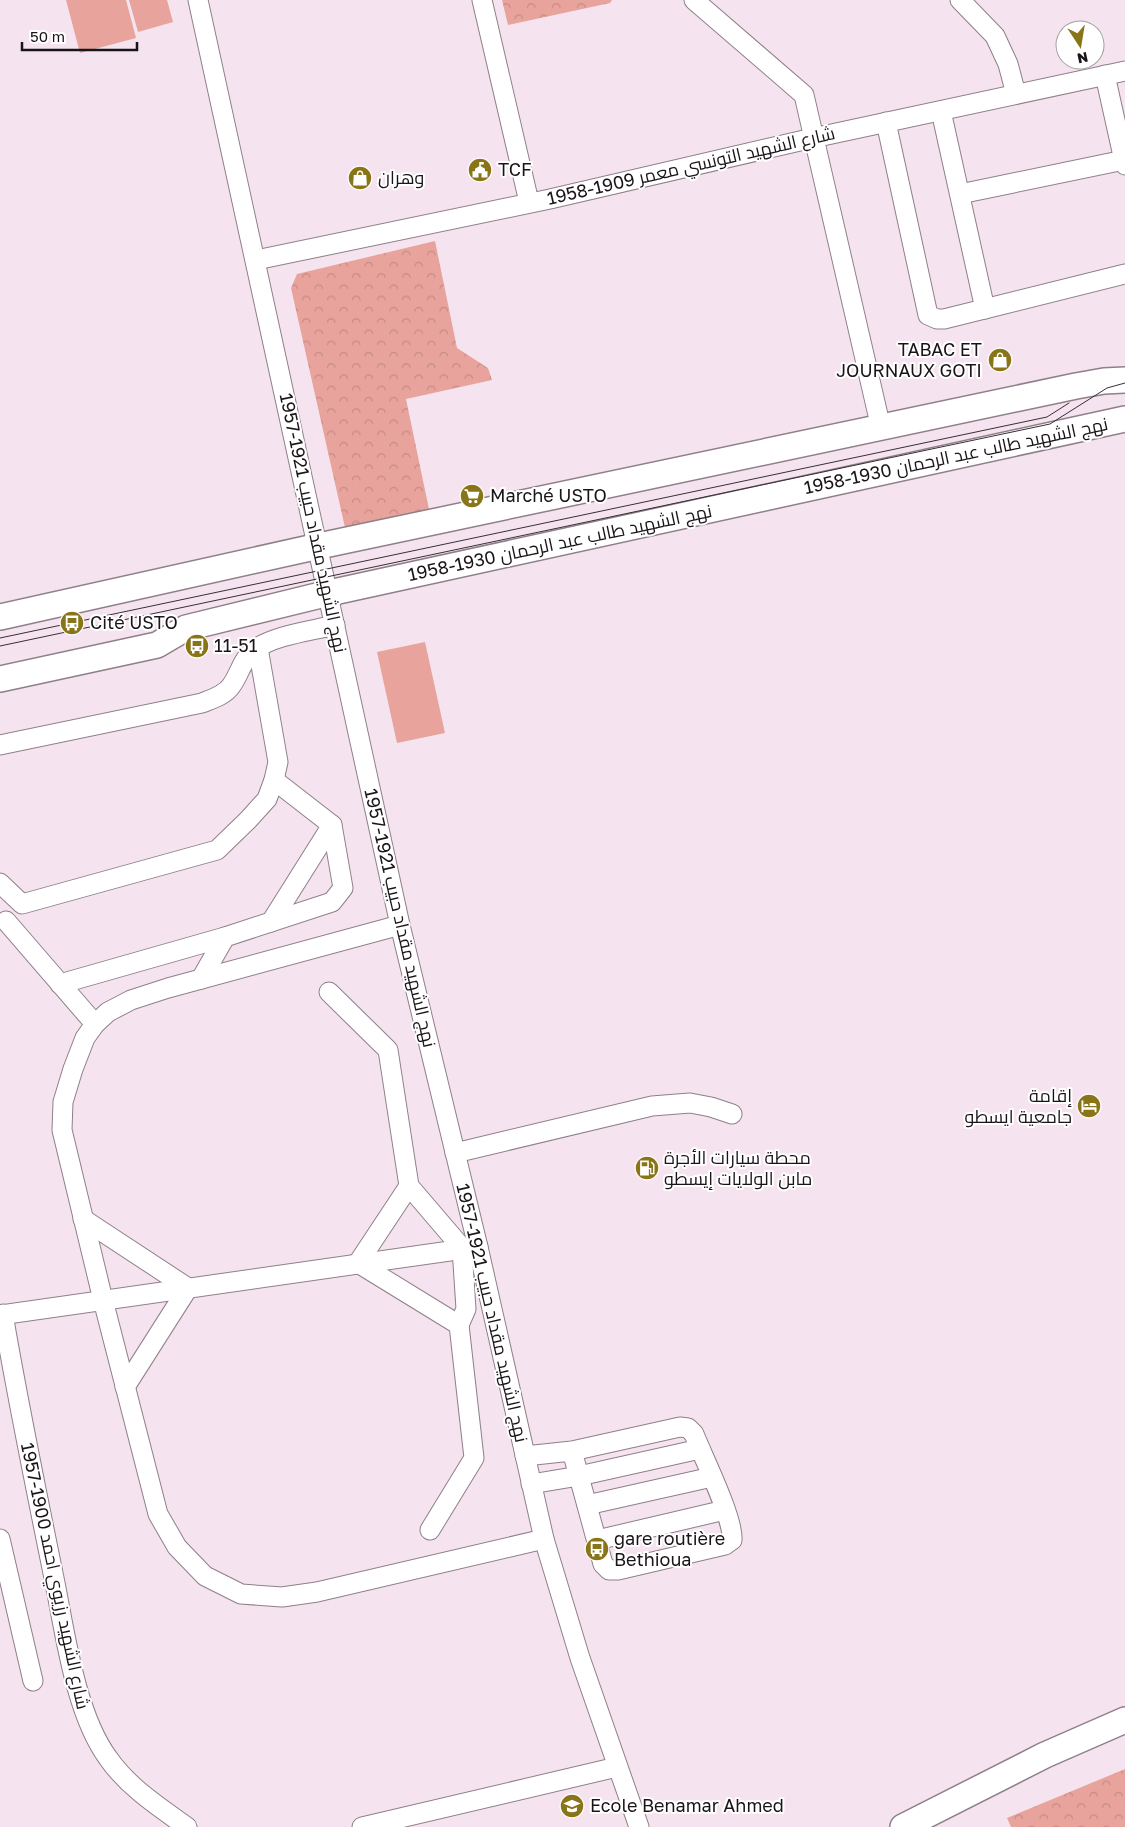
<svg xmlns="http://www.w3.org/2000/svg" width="1125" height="1827" font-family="'Golos Text',Cairo,sans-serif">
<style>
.park{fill:url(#park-crowns)}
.pitch{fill:#e7a39c}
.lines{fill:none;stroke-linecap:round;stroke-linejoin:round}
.minor-casing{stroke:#8f7f89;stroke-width:21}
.major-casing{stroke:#8f7f89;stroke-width:28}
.minor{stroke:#fff;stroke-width:19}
.major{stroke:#fff;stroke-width:25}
.tram{stroke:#373035;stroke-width:1}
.labels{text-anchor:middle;stroke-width:4;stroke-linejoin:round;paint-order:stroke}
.street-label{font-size:18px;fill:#191418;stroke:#fff}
.poi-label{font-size:18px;fill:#191418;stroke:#fff;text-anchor:start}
</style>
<defs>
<pattern id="park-crowns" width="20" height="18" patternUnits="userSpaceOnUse" patternTransform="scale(1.25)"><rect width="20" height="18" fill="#e7a39c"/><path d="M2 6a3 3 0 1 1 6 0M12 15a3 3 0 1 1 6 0" fill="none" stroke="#c68b86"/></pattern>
</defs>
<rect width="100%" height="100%" fill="#f5e4ef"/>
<!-- park -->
<g class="park">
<polygon points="502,0 612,0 610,3 508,25"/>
<polygon points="435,241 457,348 488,368 492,380 406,399 430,514 346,532 291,288 297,274"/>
<polygon points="1125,1769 1125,1827 1011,1827 1007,1818"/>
</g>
<!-- pitch -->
<g class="pitch">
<polygon points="66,0 126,0 136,38 80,53"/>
<polygon points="129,0 167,0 173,22 138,32"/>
<polygon points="425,642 445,733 397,743 377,652"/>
</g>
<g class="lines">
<!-- minor casing -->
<g class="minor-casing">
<g id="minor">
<polyline points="198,0 400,925 478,1247 544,1539 580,1658 639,1827"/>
<polyline points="482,0 529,202"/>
<polyline points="694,0 804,95 881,428"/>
<polyline points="960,0 995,36 1008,64 1016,94"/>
<polyline points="1105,75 1125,165"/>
<polyline points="941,111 985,309"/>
<polyline points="886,122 928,315 937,319 944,319 1125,274"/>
<polyline points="960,194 1124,160"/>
<polyline points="256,260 550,199 813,138 1125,71"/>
<path d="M0 745 202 703C212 699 225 695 231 686 240 674 242 659 254 650 274 635 311 631 335 625"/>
<polyline points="0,883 22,904 217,850 248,820 267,799 274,780 278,762 258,648"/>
<polyline points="6,921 95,1024"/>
<polyline points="271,922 332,825"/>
<polyline points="400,925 168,988 131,1000 108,1012 95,1024 85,1038 73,1069 63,1102 62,1130 103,1300 158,1514 177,1547 205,1576 241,1594 282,1597 317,1592 544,1539"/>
<polyline points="201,979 225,937 332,902 343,888 332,825 274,780"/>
<polyline points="60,984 225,937"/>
<polyline points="329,992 388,1050 409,1186 462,1248 466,1309 459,1325"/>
<polyline points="455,1153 652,1106 690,1103 711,1107 732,1114"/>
<polyline points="409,1186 358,1263 459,1325 474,1458 430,1530"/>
<polyline points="83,1219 188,1288 125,1387"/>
<path d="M3 1314C18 1402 36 1490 54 1578 65 1632 75 1713 108 1758 128 1787 159 1807 187 1827"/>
<polyline points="0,1315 478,1247"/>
<path d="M525 1456 572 1451 680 1427 688 1428 694 1434C703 1457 734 1519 732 1540L725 1545 618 1570H609L603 1564 572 1451"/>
<polyline points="531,1484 579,1476 700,1449"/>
<polyline points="587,1505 712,1477"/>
<polyline points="0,1539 33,1681"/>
<polyline points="597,1540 725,1510"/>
<polyline points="362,1827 617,1767"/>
</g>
</g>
<!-- major casing -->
<g class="major-casing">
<g id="major">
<polyline points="0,617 319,546 1076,386 1104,381 1125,380"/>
<polyline points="0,679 157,645 186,628 329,593 1125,419"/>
<polyline points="903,1827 1045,1755 1125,1720"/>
</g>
</g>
<!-- minor -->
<use href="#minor" class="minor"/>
<!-- major -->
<use href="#major" class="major"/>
<!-- tram -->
<g class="tram">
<polyline points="0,638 1047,417 1069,403"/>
<polyline points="0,646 1050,424 1107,388 1125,383"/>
</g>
</g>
<!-- icons -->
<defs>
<g id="civic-disc" transform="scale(1.25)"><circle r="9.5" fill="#897418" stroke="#fff"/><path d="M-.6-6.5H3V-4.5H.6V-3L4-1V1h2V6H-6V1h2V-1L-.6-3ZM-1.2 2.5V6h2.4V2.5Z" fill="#fff"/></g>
<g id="shop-disc" transform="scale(1.25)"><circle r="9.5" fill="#897418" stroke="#fff"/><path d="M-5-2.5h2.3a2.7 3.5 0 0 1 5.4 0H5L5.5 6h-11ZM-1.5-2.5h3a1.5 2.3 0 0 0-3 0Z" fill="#fff"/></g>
<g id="supermarket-disc" transform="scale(1.25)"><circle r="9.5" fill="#897418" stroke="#fff"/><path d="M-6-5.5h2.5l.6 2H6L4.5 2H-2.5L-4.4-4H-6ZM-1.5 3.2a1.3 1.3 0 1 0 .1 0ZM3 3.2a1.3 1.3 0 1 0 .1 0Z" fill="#fff"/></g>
<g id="bus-disc" transform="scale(1.25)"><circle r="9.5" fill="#897418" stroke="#fff"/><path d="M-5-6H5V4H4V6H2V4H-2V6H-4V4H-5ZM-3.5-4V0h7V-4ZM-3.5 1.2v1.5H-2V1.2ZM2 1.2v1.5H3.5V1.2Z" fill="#fff"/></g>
<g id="hotel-disc" transform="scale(1.25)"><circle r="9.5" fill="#897418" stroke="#fff"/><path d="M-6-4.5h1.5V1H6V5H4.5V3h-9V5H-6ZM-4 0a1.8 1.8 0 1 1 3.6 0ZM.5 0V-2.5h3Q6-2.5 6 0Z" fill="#fff"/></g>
<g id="fuel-disc" transform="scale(1.25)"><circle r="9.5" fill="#897418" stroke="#fff"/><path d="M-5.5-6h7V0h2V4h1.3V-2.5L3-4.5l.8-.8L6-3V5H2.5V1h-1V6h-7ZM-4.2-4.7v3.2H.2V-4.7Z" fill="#fff"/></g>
<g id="school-disc" transform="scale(1.25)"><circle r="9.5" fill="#897418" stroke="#fff"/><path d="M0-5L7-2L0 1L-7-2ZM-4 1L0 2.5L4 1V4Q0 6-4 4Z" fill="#fff"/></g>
</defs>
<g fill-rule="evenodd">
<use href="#civic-disc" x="480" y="170"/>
<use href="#shop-disc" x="360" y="178"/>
<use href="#shop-disc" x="1000" y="360"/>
<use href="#supermarket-disc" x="472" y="496"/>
<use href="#bus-disc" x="72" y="623"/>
<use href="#bus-disc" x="197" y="646"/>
<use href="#hotel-disc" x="1089" y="1106"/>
<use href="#fuel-disc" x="647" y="1168"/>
<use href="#bus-disc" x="597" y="1549"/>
<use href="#school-disc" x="572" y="1806"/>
</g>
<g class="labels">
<!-- street labels -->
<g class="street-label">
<text transform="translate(691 166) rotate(-13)" y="6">شارع الشهيد التونسي معمر 1909-1958</text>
<text transform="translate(956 456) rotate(-12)" y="6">نهج الشهيد طالب عبد الرحمان 1930-1958</text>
<text transform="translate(313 523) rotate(78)" y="6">نهج الشهيد مقداد حبيب 1921-1957</text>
<text transform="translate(560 543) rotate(-12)" y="6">نهج الشهيد طالب عبد الرحمان 1930-1958</text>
<text transform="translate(400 918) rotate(77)" y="6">نهج الشهيد مقداد حبيب 1921-1957</text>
<text transform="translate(492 1313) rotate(77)" y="6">نهج الشهيد مقداد حبيب 1921-1957</text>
<text transform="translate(55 1576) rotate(78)" y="6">شارع الشهيد رزيوي احمد 1900-1957</text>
</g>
<!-- poi labels -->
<g class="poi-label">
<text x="498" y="176">TCF</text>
<text x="378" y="184">وهران</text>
<text x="982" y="356" text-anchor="end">TABAC ET<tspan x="982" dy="21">JOURNAUX GOTI</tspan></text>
<text x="490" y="502">Marché USTO</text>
<text x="90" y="629">Cité USTO</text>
<text x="214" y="652">11-51</text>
<text x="1072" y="1102" text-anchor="end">إقامة<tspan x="1072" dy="21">جامعية ايسطو</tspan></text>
<text x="664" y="1164">محطة سيارات الأجرة<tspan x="664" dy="21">مابن الولايات إيسطو</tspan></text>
<text x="614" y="1545">gare routière<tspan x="614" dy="21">Bethioua</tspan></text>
<text x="590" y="1812">Ecole Benamar Ahmed</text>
</g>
</g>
<!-- north arrow -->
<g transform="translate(1080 45) rotate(168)"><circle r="24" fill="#ffffff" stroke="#a3a1a3"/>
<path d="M0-4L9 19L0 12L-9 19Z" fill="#897418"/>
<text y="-8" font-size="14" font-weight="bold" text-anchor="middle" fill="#191418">N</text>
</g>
<!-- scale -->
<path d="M22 42v8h115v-8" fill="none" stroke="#191418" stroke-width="2.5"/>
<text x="30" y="42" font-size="15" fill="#191418" stroke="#ffffff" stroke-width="4" paint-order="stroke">50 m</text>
</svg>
